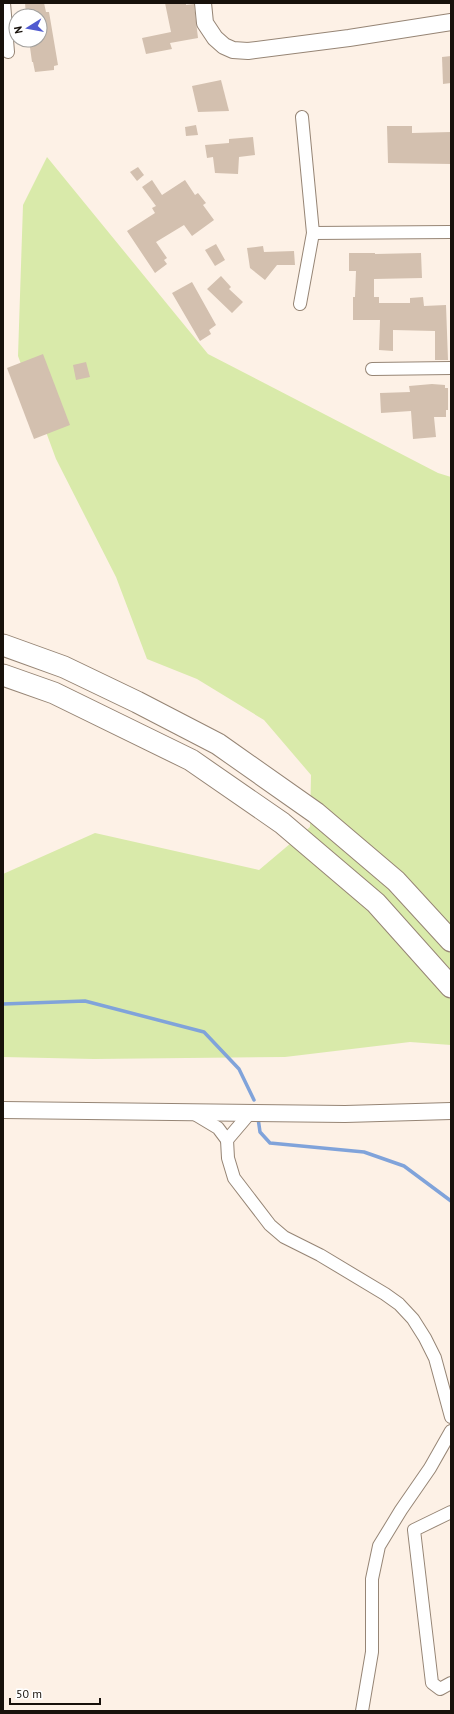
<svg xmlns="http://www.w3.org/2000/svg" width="454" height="1714" font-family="'PT Sans',sans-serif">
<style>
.green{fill:#d9eaaa}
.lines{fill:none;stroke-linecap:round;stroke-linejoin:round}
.stream{stroke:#80a3da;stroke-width:3.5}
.building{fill:#d3c0af}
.minor-casing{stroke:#968575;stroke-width:14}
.tertiary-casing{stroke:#968575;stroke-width:18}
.trunk-casing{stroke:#968575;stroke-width:23}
.minor{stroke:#fff;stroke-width:12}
.tertiary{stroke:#fff;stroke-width:16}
.trunk{stroke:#fff;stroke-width:21}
</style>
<rect width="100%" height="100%" fill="#fdf1e6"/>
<!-- green -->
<polygon class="green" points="47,157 208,354 438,473 451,477 451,1045 410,1042 285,1057 94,1059 3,1057 3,874 95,833 259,870 310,827 311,775 264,720 197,679 147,659 116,577 56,459 18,356 23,205"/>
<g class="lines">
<!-- stream -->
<g class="stream">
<polyline points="3,1004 85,1001 204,1032 239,1069 254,1100"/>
<polyline points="258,1118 260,1132 270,1143 364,1152 404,1166 451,1201"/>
</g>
</g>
<!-- building -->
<g class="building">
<polygon points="25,3 44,3 46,12 49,12 58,65 54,66 54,70 35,72 33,62 32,62 29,40 40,40 40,16 26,16"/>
<polygon points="165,3 186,3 186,5 194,4 198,38 170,43 172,49 146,54 142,38 171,32"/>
<polygon points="451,56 451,83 443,84 442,57"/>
<polygon points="221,80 229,111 198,112 192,86"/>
<polygon points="196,125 198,135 186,136 185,127"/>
<polygon points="387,126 412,126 412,133 451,132 451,164 388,163"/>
<polygon points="253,137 255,155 239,157 238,174 215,173 213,157 207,158 205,145 229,143 229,139"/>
<polygon points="138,167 144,175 137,181 130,172"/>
<polygon points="152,180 162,195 185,180 195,195 198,193 206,203 203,205 214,220 192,236 184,225 156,242 167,258 164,260 167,264 155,273 127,231 155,213 152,208 156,206 142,187"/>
<polygon points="216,244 225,260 215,266 205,250"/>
<polygon points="263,246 264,252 294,251 295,265 277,265 265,280 250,268 247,248"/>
<polygon points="349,253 375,253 375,254 421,253 422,278 374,279 374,297 379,297 379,303 410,303 410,298 423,297 424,306 446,305 448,360 435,360 435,331 393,330 393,351 379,350 380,320 353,320 353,297 355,297 356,271 349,271"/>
<polygon points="221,276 231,287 229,289 243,302 232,313 207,289"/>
<polygon points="192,282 216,325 209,330 211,334 200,341 172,293"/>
<polygon points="43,354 70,425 34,439 7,368"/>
<polygon points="86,362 90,377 76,380 73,365"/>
<polygon points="432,384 445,385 445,388 448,388 448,410 446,410 446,417 434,417 436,437 413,439 411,411 381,413 380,393 410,392 409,386"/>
</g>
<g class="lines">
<!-- minor casing -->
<g class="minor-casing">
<g id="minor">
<polyline points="4,3 8,52"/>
<polyline points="313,233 451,232"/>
<polyline points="300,304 313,233 302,117"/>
<polyline points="372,369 451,368"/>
<polyline points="193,1113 218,1128 227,1140"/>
<polyline points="250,1113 227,1140 228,1158 234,1178 270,1225 284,1237 320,1255 385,1294 399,1304 413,1319 425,1338 435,1358 451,1417"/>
<polyline points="451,1512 414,1530 432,1683 440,1689 451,1683"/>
<polyline points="362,1711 372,1652 372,1579 379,1546 401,1510 430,1468 451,1431"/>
</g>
</g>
<!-- tertiary casing -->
<g class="tertiary-casing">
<g id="tertiary">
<polyline points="203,3 205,23 215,38 224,46 233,50 248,51 349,38 451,22"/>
<polyline points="3,1110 345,1114 451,1111"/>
</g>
</g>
<!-- trunk casing -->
<g class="trunk-casing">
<g id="trunk">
<polyline points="3,645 64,667 137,702 218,744 316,813 396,881 451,941"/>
<polyline points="3,675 54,693 191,760 282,823 376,903 451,987"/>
</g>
</g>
<!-- minor -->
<use href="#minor" class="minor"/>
<!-- tertiary -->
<use href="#tertiary" class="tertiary"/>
<!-- trunk -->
<use href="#trunk" class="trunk"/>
</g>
<!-- border -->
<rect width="454" height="1714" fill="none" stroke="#17110b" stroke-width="8"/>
<!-- north arrow -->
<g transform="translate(28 28) rotate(259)"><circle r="19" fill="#ffffff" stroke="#a2a09d"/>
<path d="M0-3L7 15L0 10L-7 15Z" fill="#505ad0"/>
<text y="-6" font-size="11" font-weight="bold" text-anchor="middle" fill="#17110b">N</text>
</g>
<!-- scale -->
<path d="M10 1698v6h90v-6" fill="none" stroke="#17110b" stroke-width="2"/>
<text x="16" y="1698" font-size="12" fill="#17110b" stroke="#ffffff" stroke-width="3" paint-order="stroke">50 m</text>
</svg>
